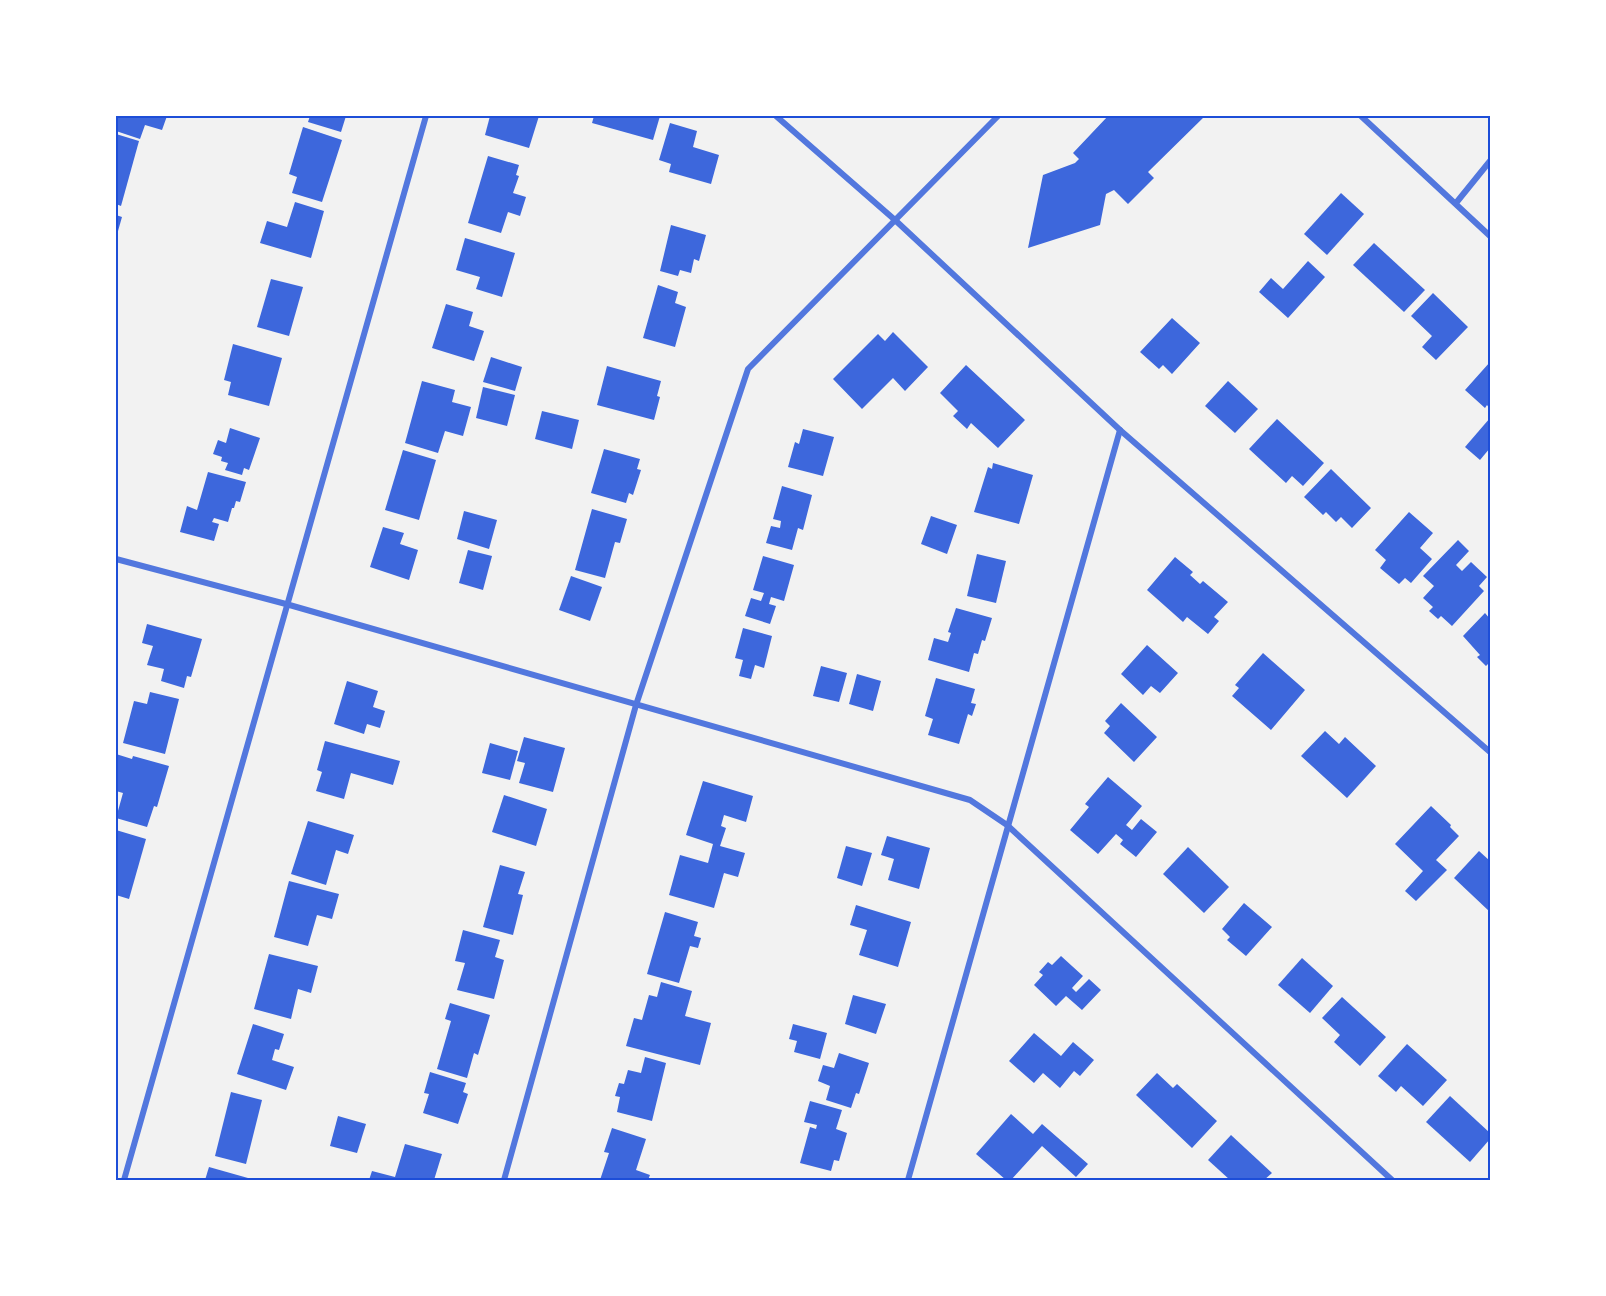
<svg xmlns="http://www.w3.org/2000/svg" width="1606" height="1296" font-family="'Asap Condensed',sans-serif">
<style>
.building{fill:#3d67dc}
.lines{fill:none;stroke-linecap:round;stroke-linejoin:round}
.minor{stroke:#5277de;stroke-width:6}
.neatline{fill:none;stroke:#1d4ed8;stroke-width:2}
</style>
<rect width="100%" height="100%" fill="#f2f2f2"/>
<!-- building -->
<g class="building">
<polygon points="116,116 167,116 162,130 145,125 140,139 116,131"/>
<polygon points="310,116 346,116 341,132 308,122"/>
<polygon points="490,116 539,116 529,148 485,135"/>
<polygon points="594,116 660,116 653,140 592,123"/>
<polygon points="1108,116 1205,116 1148,172 1154,178 1128,204 1114,190 1106,194 1100,225 1028,248 1043,175 1075,163 1079,159 1073,153"/>
<polygon points="670,123 697,131 693,147 719,155 711,184 669,172 671,164 659,160"/>
<polygon points="303,127 342,140 322,202 292,193 297,177 289,174"/>
<polygon points="116,134 139,141 121,206 116,204"/>
<polygon points="488,156 519,165 516,175 519,176 513,193 526,197 520,216 508,212 501,233 468,223"/>
<polygon points="1341,193 1364,214 1327,255 1304,234"/>
<polygon points="295,202 324,211 311,258 260,243 267,221 287,227"/>
<polygon points="116,215 122,217 116,238"/>
<polygon points="671,225 706,235 699,261 694,259 691,273 680,270 678,276 660,271"/>
<polygon points="465,238 515,253 502,297 476,289 480,277 456,270"/>
<polygon points="1374,243 1425,290 1404,312 1353,265"/>
<polygon points="1308,261 1325,277 1288,318 1259,292 1271,278 1283,289"/>
<polygon points="271,279 303,287 289,336 257,327"/>
<polygon points="658,285 678,292 675,303 686,307 675,347 643,338"/>
<polygon points="1433,293 1468,327 1436,360 1422,347 1432,336 1411,316"/>
<polygon points="446,304 473,312 469,326 484,331 474,361 432,348"/>
<polygon points="1172,318 1200,343 1172,374 1163,365 1159,369 1140,352"/>
<polygon points="893,332 928,367 905,391 893,378 862,409 833,379 878,334 885,341"/>
<polygon points="233,344 282,358 269,406 228,395 231,382 224,380"/>
<polygon points="491,357 522,367 515,391 483,382"/>
<polygon points="1490,362 1490,409 1487,405 1485,408 1465,390"/>
<polygon points="966,365 1025,420 998,448 971,423 967,429 953,416 958,411 940,393"/>
<polygon points="607,366 661,381 657,396 660,397 654,420 597,405"/>
<polygon points="422,381 455,390 452,402 471,407 463,436 445,431 438,453 405,443"/>
<polygon points="1228,381 1258,409 1235,433 1205,406"/>
<polygon points="483,387 515,395 507,426 476,418"/>
<polygon points="542,411 579,420 572,449 535,439"/>
<polygon points="1490,418 1490,448 1480,460 1465,447"/>
<polygon points="1277,419 1324,463 1303,486 1292,476 1286,483 1249,449"/>
<polygon points="230,428 260,438 249,470 244,468 242,475 225,470 228,463 221,461 222,457 213,454 218,440 226,443"/>
<polygon points="803,429 834,437 823,476 788,467 795,442 799,444"/>
<polygon points="604,449 640,459 637,469 641,470 633,495 629,493 626,503 591,493"/>
<polygon points="403,450 436,460 419,520 385,510"/>
<polygon points="993,463 1033,475 1019,524 974,512 988,467 992,469"/>
<polygon points="1331,469 1371,508 1352,528 1341,517 1336,522 1326,512 1323,515 1304,497"/>
<polygon points="208,472 246,482 240,502 236,501 234,508 232,508 228,522 214,518 212,522 219,524 214,541 180,532 187,506 197,510"/>
<polygon points="782,486 812,495 803,530 798,528 792,550 766,543 771,526 780,528 781,521 773,519"/>
<polygon points="592,509 627,519 620,543 615,542 605,578 575,570"/>
<polygon points="464,511 497,520 489,549 457,539"/>
<polygon points="1409,512 1433,533 1420,548 1432,559 1411,583 1405,578 1399,584 1380,568 1386,560 1375,550"/>
<polygon points="931,516 957,525 947,554 921,544"/>
<polygon points="383,527 404,533 400,544 418,550 409,580 370,567"/>
<polygon points="1458,540 1469,551 1456,565 1462,571 1471,562 1487,577 1479,586 1484,591 1452,626 1441,616 1438,619 1429,611 1433,607 1423,598 1434,586 1423,576"/>
<polygon points="468,550 492,556 483,590 459,583"/>
<polygon points="977,554 1006,561 996,603 967,596"/>
<polygon points="763,556 794,565 784,601 771,597 769,604 776,606 770,624 745,616 751,598 761,601 764,593 753,590"/>
<polygon points="1175,557 1193,572 1190,575 1200,584 1203,581 1228,602 1214,617 1219,621 1208,634 1187,617 1183,622 1147,590"/>
<polygon points="571,576 602,587 590,621 559,610"/>
<polygon points="956,608 992,618 985,641 982,640 978,654 974,653 969,672 928,660 934,638 948,642 951,633 948,632"/>
<polygon points="1485,613 1490,619 1490,662 1486,666 1477,657 1480,655 1463,636"/>
<polygon points="147,624 202,639 191,677 187,676 184,688 161,681 164,669 147,665 153,646 142,643"/>
<polygon points="743,628 772,636 764,668 755,665 751,679 739,676 743,660 735,658"/>
<polygon points="1147,645 1178,673 1160,693 1151,686 1143,695 1121,674"/>
<polygon points="1263,653 1305,690 1271,730 1232,696 1239,688 1235,685"/>
<polygon points="821,666 847,673 839,702 813,696"/>
<polygon points="857,674 881,681 873,711 849,704"/>
<polygon points="936,678 975,689 971,703 976,704 972,716 968,714 959,744 928,735 933,719 925,716"/>
<polygon points="347,681 378,691 373,707 385,711 380,728 367,724 364,734 334,724"/>
<polygon points="150,692 179,699 165,754 123,743 134,701 147,704"/>
<polygon points="1121,703 1157,737 1134,762 1104,733 1110,726 1105,721"/>
<polygon points="1325,731 1339,744 1345,737 1376,766 1347,798 1301,756"/>
<polygon points="524,737 565,748 553,792 519,783 525,763 517,761"/>
<polygon points="325,741 400,761 393,785 351,773 344,799 316,791 322,772 317,770"/>
<polygon points="490,743 518,751 510,780 482,773"/>
<polygon points="116,754 132,759 133,756 169,766 157,807 154,806 147,827 116,818 123,793 116,791"/>
<polygon points="1108,777 1142,806 1126,825 1132,830 1141,819 1157,832 1136,857 1120,844 1123,840 1116,834 1098,854 1070,830 1089,807 1085,804"/>
<polygon points="703,781 753,796 746,822 724,815 721,826 726,828 720,846 745,853 738,877 724,873 714,908 669,895 680,855 708,863 713,844 686,835"/>
<polygon points="504,795 547,809 536,846 492,832"/>
<polygon points="1431,806 1451,825 1450,827 1459,836 1436,860 1447,870 1416,901 1405,891 1423,871 1395,844"/>
<polygon points="308,821 354,835 348,854 336,850 326,885 291,874"/>
<polygon points="116,830 146,839 129,899 116,895"/>
<polygon points="887,836 930,848 919,889 888,880 894,859 881,855"/>
<polygon points="846,846 872,853 862,886 837,878"/>
<polygon points="1188,847 1229,887 1204,913 1163,874"/>
<polygon points="1479,851 1490,861 1490,912 1454,878"/>
<polygon points="500,865 525,872 518,894 523,895 513,935 483,927"/>
<polygon points="289,881 339,894 332,919 317,915 308,946 274,937"/>
<polygon points="1244,903 1272,927 1246,956 1227,940 1230,937 1222,929"/>
<polygon points="856,905 911,922 898,967 859,955 867,930 850,925"/>
<polygon points="665,912 698,922 694,936 701,938 698,948 690,946 679,983 647,974"/>
<polygon points="463,930 500,940 495,957 504,960 494,999 457,990 465,963 455,961"/>
<polygon points="269,954 318,966 311,993 298,989 291,1019 254,1009"/>
<polygon points="1061,956 1083,976 1072,988 1076,992 1089,979 1101,990 1082,1010 1066,996 1056,1006 1034,985 1043,975 1039,972 1048,962 1052,965"/>
<polygon points="1302,958 1333,986 1310,1013 1278,985"/>
<polygon points="661,982 692,991 685,1016 711,1023 700,1065 626,1046 634,1018 642,1020 649,995 657,997"/>
<polygon points="853,995 886,1004 876,1034 845,1024"/>
<polygon points="1342,997 1386,1037 1360,1066 1334,1042 1340,1035 1322,1018"/>
<polygon points="450,1003 490,1015 478,1055 474,1053 467,1078 437,1069 451,1021 445,1019"/>
<polygon points="253,1024 284,1034 279,1050 275,1049 272,1060 294,1067 286,1090 237,1074"/>
<polygon points="793,1024 827,1033 820,1059 794,1052 797,1041 789,1039"/>
<polygon points="1034,1033 1061,1056 1073,1042 1094,1060 1080,1076 1074,1071 1060,1088 1043,1073 1034,1083 1009,1061"/>
<polygon points="1407,1044 1447,1080 1423,1106 1401,1086 1396,1092 1378,1076"/>
<polygon points="839,1053 869,1063 859,1094 856,1093 851,1108 826,1100 830,1086 818,1081 823,1065 834,1068"/>
<polygon points="645,1057 666,1063 652,1121 617,1112 620,1097 615,1096 619,1083 624,1084 628,1070 641,1073"/>
<polygon points="430,1072 466,1083 463,1092 468,1094 458,1124 423,1113 429,1094 424,1093"/>
<polygon points="1157,1073 1173,1088 1177,1084 1217,1121 1192,1148 1136,1095"/>
<polygon points="231,1092 262,1100 246,1164 215,1156"/>
<polygon points="1450,1096 1490,1133 1490,1139 1470,1162 1426,1122"/>
<polygon points="810,1101 842,1110 836,1129 847,1133 839,1161 834,1160 831,1171 800,1163 810,1127 816,1129 817,1125 804,1122"/>
<polygon points="1011,1114 1033,1134 1042,1124 1088,1164 1076,1177 1042,1146 1011,1180 1006,1180 976,1154"/>
<polygon points="338,1116 366,1124 357,1153 330,1146"/>
<polygon points="612,1128 646,1139 636,1170 650,1175 648,1180 600,1180 609,1153 604,1152"/>
<polygon points="1231,1135 1272,1173 1264,1180 1230,1180 1208,1160"/>
<polygon points="405,1144 442,1154 434,1180 369,1180 372,1171 395,1177"/>
<polygon points="209,1167 255,1180 205,1180"/>
</g>
<g class="lines">
<!-- minor -->
<g class="minor">
<polyline points="776,116 895,220 1120,430 1490,752"/>
<polyline points="1361,116 1490,236"/>
<polyline points="1456,203 1490,161"/>
<polyline points="116,559 286,604 970,800 1007,825 1392,1180"/>
<polyline points="124,1180 426,116"/>
<polyline points="504,1180 636,705 748,369 998,116"/>
<polyline points="908,1180 1120,430"/>
</g>
</g>
<!-- border -->
<rect width="1606" height="1296" fill="none" stroke="#ffffff" stroke-width="234"/>
<rect x="117" y="117" width="1372" height="1062" class="neatline"/>
</svg>
